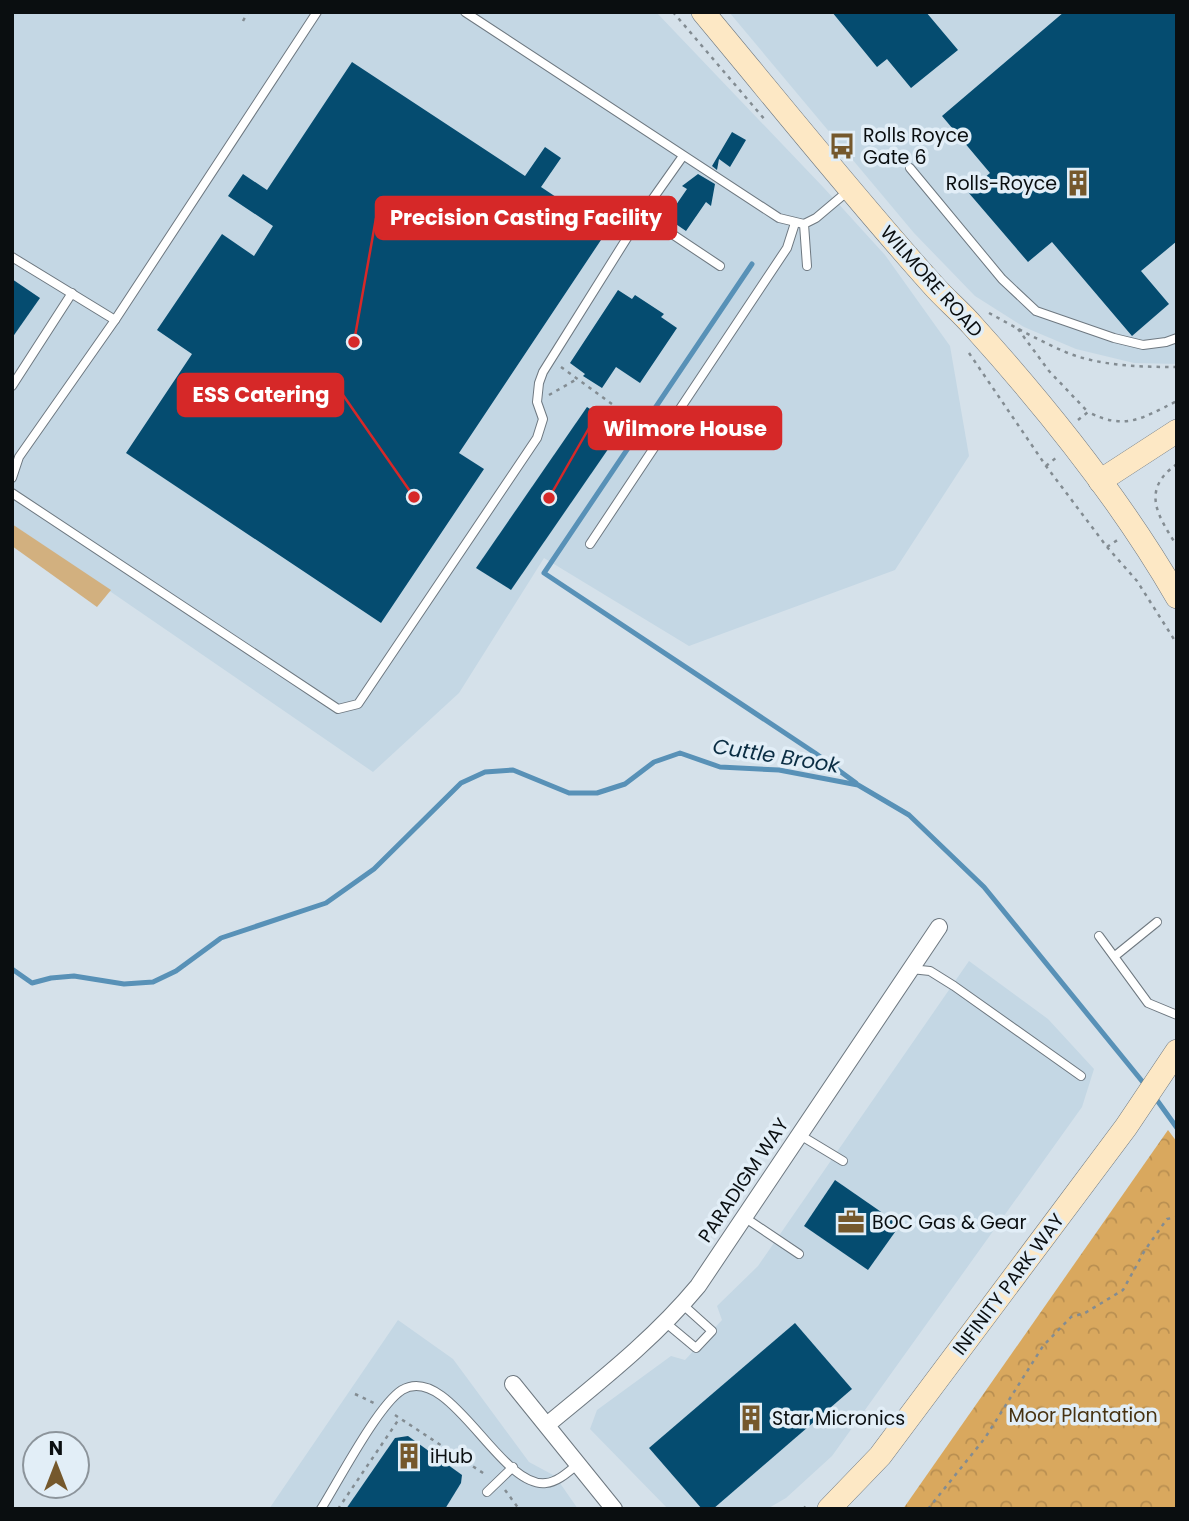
<svg xmlns="http://www.w3.org/2000/svg" width="1189" height="1521" font-family="Poppins,sans-serif">
<style>
.built{fill:#c4d7e4}
.green{fill:#d2b07f}
.forest{fill:url(#forest-crowns)}
.lines{fill:none;stroke-linecap:round;stroke-linejoin:round}
.stream{stroke:#5891b7;stroke-width:5}
.building{fill:#054c70}
.lane-casing{stroke:#6e7880;stroke-width:10}
.street-casing{stroke:#6e7880;stroke-width:18}
.secondary-casing{stroke:#6e7880;stroke-width:24}
.path{stroke:#838c92;stroke-width:2.5;stroke-dasharray:3.5 5;stroke-linecap:butt}
.lane{stroke:#fff;stroke-width:8}
.street{stroke:#fff;stroke-width:16}
.secondary{stroke:#fde8c5;stroke-width:23}
.labels{text-anchor:middle;stroke-width:7;stroke-linejoin:round;paint-order:stroke}
.poi-label{font-size:19px;fill:#0a0e10;stroke:#e2eef7;text-anchor:start}
.street-label{font-size:19px;fill:#0a0e10;stroke:#e2eef7}
.park-label{font-size:19px;fill:#473211;stroke:#e2eef7}
.water-label{font-size:21px;font-style:italic;fill:#0a2d43;stroke:#e2eef7}
.leader{fill:none;stroke:#d62828;stroke-width:2.5}
.callout-dot{fill:#d62828;stroke:#e2eef7;stroke-width:2.5}
.callout{fill:#d62828;stroke:#d62828;stroke-width:2.5}
.callout-label{font-size:21px;text-anchor:middle;font-weight:bold;fill:#fff}
</style>
<defs>
<pattern id="forest-crowns" width="20" height="18" patternUnits="userSpaceOnUse" patternTransform="scale(1.75)"><rect width="20" height="18" fill="#d9a85e"/><path d="M2 6a3 3 0 1 1 6 0M12 15a3 3 0 1 1 6 0" fill="none" stroke="#b98f51"/></pattern>
</defs>
<rect width="100%" height="100%" fill="#d5e1ea"/>
<!-- built -->
<g class="built">
<polygon points="12,12 656,12 824,188 885,255 950,346 969,456 895,570 689,646 544,558 459,693 373,772 12,524"/>
<polygon points="729,12 1177,12 1177,364 1134,363 1076,349 1024,327 975,296 914,233"/>
<polygon points="969,961 1048,1019 1094,1069 1082,1107 832,1456 786,1498 767,1509 668,1509 590,1429 597,1410 671,1356 685,1360 722,1320 717,1306 758,1266"/>
<polygon points="398,1320 453,1359 529,1462 555,1476 578,1509 269,1509"/>
</g>
<!-- green -->
<polygon class="green" points="12,524 111,590 97,607 12,546"/>
<!-- forest -->
<polygon class="forest" points="1168,1130 1177,1142 1177,1509 903,1509"/>
<g class="lines">
<!-- stream -->
<g class="stream">
<polyline points="752,264 544,573 815,753 856,783"/>
<polyline points="12,969 32,983 51,978 74,976 124,984 153,982 176,971 221,938 326,903 374,869 461,783 485,772 513,770 569,793 597,793 625,784 654,762 680,753 720,767 779,770 858,785 909,815 984,887 1146,1086"/>
<polyline points="1154,1096 1177,1128"/>
</g>
</g>
<!-- building -->
<g class="building">
<polygon points="832,12 926,12 958,50 911,88 887,59 877,67"/>
<polygon points="1064,12 1177,12 1177,241 1141,271 1169,304 1132,336 1052,242 1028,262 968,192 990,173 942,116"/>
<polygon points="352,62 525,176 545,147 561,158 541,187 607,231 459,453 484,469 381,623 126,453 192,354 157,330 222,234 254,256 273,226 228,196 243,174 267,190"/>
<polygon points="732,132 746,140 730,167 719,159 717,170 712,166"/>
<polygon points="698,174 715,184 711,206 706,202 686,231 667,218 687,189 682,186"/>
<polygon points="12,279 40,298 12,338"/>
<polygon points="618,290 632,299 635,295 664,314 661,317 677,328 640,383 616,367 602,388 583,376 585,374 570,363"/>
<polygon points="587,407 622,429 511,590 476,568"/>
<polygon points="835,1180 900,1225 868,1270 804,1226"/>
<polygon points="795,1323 852,1389 713,1509 702,1509 649,1448"/>
<polygon points="408,1436 462,1475 461,1483 445,1509 346,1509 395,1438"/>
</g>
<g class="lines">
<!-- lane casing -->
<g class="lane-casing">
<g id="lane">
<polyline points="465,12 779,218 804,224"/>
<polyline points="910,168 1002,279 1036,311 1114,338 1143,345 1166,342 1177,338"/>
<polyline points="642,214 720,266"/>
<polyline points="12,257 115,320"/>
<polyline points="807,266 804,224 816,218 848,191"/>
<polyline points="12,386 72,293"/>
<polyline points="12,478 19,457 115,320 317,12"/>
<polyline points="12,493 338,709 358,704 537,438 543,419 537,402 539,383 543,372 642,214 683,156"/>
<polyline points="590,544 787,248 795,223"/>
<polyline points="1099,936 1148,1003 1177,1015"/>
<polyline points="1115,956 1157,922"/>
<polyline points="911,969 930,971 954,986 1081,1076"/>
<polyline points="800,1135 843,1161"/>
<polyline points="744,1217 799,1254"/>
<polyline points="666,1323 696,1348 712,1331 682,1304"/>
<polyline points="487,1492 513,1467"/>
<path d="M321 1509C338 1482 378 1405 402 1390 450 1362 500 1489 546 1483 558 1482 569 1471 578 1464"/>
</g>
</g>
<!-- street casing -->
<g class="street-casing">
<g id="street">
<polyline points="513,1384 614,1509"/>
<path d="M547 1425C600 1381 654 1339 698 1286L939 927"/>
</g>
</g>
<!-- secondary casing -->
<g class="secondary-casing">
<g id="secondary">
<path d="M703 12C779 103 853 196 932 284 945 299 960 311 973 326 1048 409 1121 500 1177 597"/>
<polyline points="1100,481 1177,431"/>
<polyline points="829,1509 880,1456 1126,1127 1177,1051"/>
</g>
</g>
<!-- path -->
<g class="path">
<polyline points="673,12 766,121"/>
<polyline points="243,21 248,12"/>
<path d="M989 313C1013 326 1038 340 1063 351 1097 366 1140 367 1177 367"/>
<polyline points="1018,329 1049,371 1088,412"/>
<polyline points="969,353 1046,466 1107,547 1137,581 1177,644"/>
<polyline points="561,367 649,431"/>
<polyline points="549,395 577,379"/>
<path d="M1078 420 1088 412C1126 431 1142 418 1177 401"/>
<path d="M1177 464C1140 490 1158 516 1177 546"/>
<polyline points="1046,466 1057,457"/>
<polyline points="1107,547 1119,539"/>
<polyline points="355,1394 374,1403"/>
<polyline points="395,1415 486,1475"/>
<polyline points="505,1490 519,1509"/>
<polyline points="338,1509 399,1419"/>
<polyline points="803,1509 809,1504"/>
<polyline points="928,1509 985,1438 1043,1346 1071,1317 1085,1313 1123,1290 1145,1250 1167,1219 1177,1217"/>
</g>
<!-- lane -->
<use href="#lane" class="lane"/>
<!-- street -->
<use href="#street" class="street"/>
<!-- secondary -->
<use href="#secondary" class="secondary"/>
</g>
<!-- icons -->
<defs>
<g id="bus-bare" transform="scale(2.1)"><path d="M-5-6H5V4H4V6H2V4H-2V6H-4V4H-5ZM-3.5-4V0h7V-4ZM-3.5 1.2v1.5H-2V1.2ZM2 1.2v1.5H3.5V1.2Z" fill="#75582c" stroke="#e2eef7" stroke-width="2.5" paint-order="stroke"/></g>
<g id="building-bare" transform="scale(2.1)"><path d="M-4-6H4V6H1V3H-1V6H-4ZM-2.5-4.3h1.7v1.8h-1.7ZM.8-4.3h1.7v1.8H.8ZM-2.5-1h1.7V.8h-1.7ZM.8-1h1.7V.8H.8Z" fill="#75582c" stroke="#e2eef7" stroke-width="2.5" paint-order="stroke"/></g>
<g id="office-bare" transform="scale(2.1)"><path d="M-6-3h4V-5.5h4V-3h4V5H-6ZM-1-4.5V-3h2v-1.5ZM-6 0V1H6V0Z" fill="#75582c" stroke="#e2eef7" stroke-width="2.5" paint-order="stroke"/></g>
</defs>
<g fill-rule="evenodd">
<use href="#bus-bare" x="842" y="146"/>
<use href="#building-bare" x="1078" y="183"/>
<use href="#office-bare" x="851" y="1222"/>
<use href="#building-bare" x="751" y="1418"/>
<use href="#building-bare" x="409" y="1456"/>
</g>
<g class="labels">
<!-- poi labels -->
<g class="poi-label">
<text x="863" y="142">Rolls Royce<tspan x="863" dy="22">Gate 6</tspan></text>
<text x="1057" y="190" text-anchor="end">Rolls-Royce</text>
<text x="872" y="1229">BOC Gas &amp; Gear</text>
<text x="772" y="1425">Star Micronics</text>
<text x="430" y="1463">iHub</text>
</g>
<!-- street labels -->
<g class="street-label">
<text transform="translate(932 281) rotate(48)" y="7">WILMORE ROAD</text>
<text transform="translate(743 1180) rotate(-56)" y="7">PARADIGM WAY</text>
<text transform="translate(1008 1284) rotate(-53)" y="7">INFINITY PARK WAY</text>
</g>
<!-- park labels -->
<g class="park-label">
<text x="1083" y="1422">Moor Plantation</text>
</g>
<!-- water labels -->
<g class="water-label">
<text transform="translate(776 756) rotate(9)" y="7">Cuttle Brook</text>
</g>
</g>
<!-- callouts -->
<path class="leader" d="M354 342L376 218M414 497L343 395M549 498L589 428"/>
<g class="callout-dot">
<circle cx="354" cy="342" r="7"/>
<circle cx="414" cy="497" r="7"/>
<circle cx="549" cy="498" r="7"/>
</g>
<g class="callout">
<rect x="376" y="197" width="300" height="42" rx="7"/>
<rect x="178" y="374" width="165" height="42" rx="7"/>
<rect x="589" y="407" width="192" height="42" rx="7"/>
</g>
<g class="callout-label">
<text x="526" y="225">Precision Casting Facility</text>
<text x="261" y="402">ESS Catering</text>
<text x="685" y="436">Wilmore House</text>
</g>
<!-- border -->
<rect width="1189" height="1521" fill="none" stroke="#0a0e10" stroke-width="28"/>
<!-- north arrow -->
<g transform="translate(56 1465)"><circle r="33" fill="#e2eef7" stroke="#8c949b" stroke-width="2"/>
<path d="M0-5L12 26L0 18L-12 26Z" fill="#75582c"/>
<text y="-10" font-size="19" font-weight="bold" text-anchor="middle" fill="#0a0e10">N</text>
</g>
</svg>
